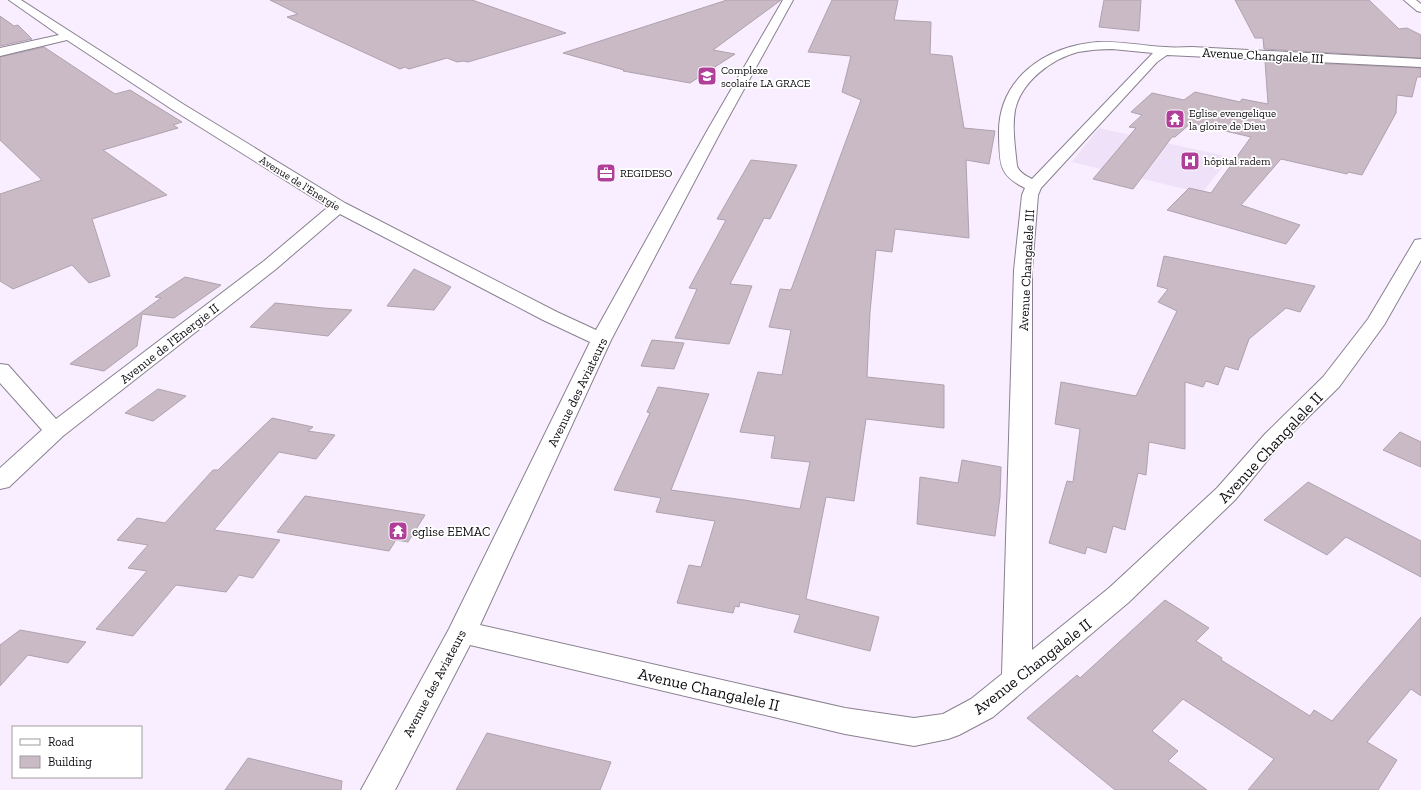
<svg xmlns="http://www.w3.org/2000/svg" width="1421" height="790" font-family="'Zilla Slab',serif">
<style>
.built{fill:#efe1f8;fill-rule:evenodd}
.building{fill:#cabac6;stroke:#b0a1ad}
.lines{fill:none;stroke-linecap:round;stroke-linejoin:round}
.minor-casing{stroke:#8a808f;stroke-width:2}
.minor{fill:#fff;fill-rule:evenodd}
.labels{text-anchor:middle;stroke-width:3.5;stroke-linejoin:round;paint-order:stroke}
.far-poi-label{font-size:11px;fill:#0e0b10;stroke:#fff;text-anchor:start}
.far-street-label{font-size:11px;fill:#0e0b10;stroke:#fff}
.street-label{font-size:13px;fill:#0e0b10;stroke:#fff}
.poi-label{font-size:13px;fill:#0e0b10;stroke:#fff;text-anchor:start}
.near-street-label{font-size:16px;fill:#0e0b10;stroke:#fff}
</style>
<rect width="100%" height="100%" fill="#f8eeff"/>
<!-- built -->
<path class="built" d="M1099 128 1230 157 1202 193 1072 162ZM1161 151 1148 169 1110 160Z"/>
<!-- building -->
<g class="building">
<polygon points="270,0 472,0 566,33 468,62 464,61 457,62 447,58 409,69 405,67 400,69 287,17 298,14"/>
<polygon points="727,0 781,0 713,50 735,54 690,83 623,71 624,70 563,53"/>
<polygon points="832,0 898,0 894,20 931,22 930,54 952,56 964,128 995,131 989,164 966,160 969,238 895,229 892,252 876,250 870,312 867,377 944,385 944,428 866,419 854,501 826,497 806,599 879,617 870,651 794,632 800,615 740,602 739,607 735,606 733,613 677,603 689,565 701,567 715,521 656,512 661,498 614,490 650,413 647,412 658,387 709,394 671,490 744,500 800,509 810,462 771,458 775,436 740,432 758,372 782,375 791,330 769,327 780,289 791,290 861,100 842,92 851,56 808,52"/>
<polygon points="1104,0 1141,0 1139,31 1099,27"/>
<polygon points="1235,0 1369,0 1399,29 1407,28 1421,35 1421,58 1264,49 1263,38 1255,38"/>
<polygon points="0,16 14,26 18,25 32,39 0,46"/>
<polygon points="44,47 115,94 130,90 182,122 173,125 178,128 103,150 167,195 92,219 110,276 89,283 72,265 13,289 0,281 0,194 42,180 0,140 0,57"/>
<polygon points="1265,61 1421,68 1421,77 1417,77 1412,97 1397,95 1396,113 1362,175 1348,172 1347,174 1281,159 1241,205 1300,225 1286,244 1167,210 1189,188 1211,193 1251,137 1191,123 1175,137 1172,137 1133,189 1093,179 1136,128 1129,127 1142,115 1131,112 1152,93 1184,100 1195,92 1240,102 1242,99 1268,104"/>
<polygon points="751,160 797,165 770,219 764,218 730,284 752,286 729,344 675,338 697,289 689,288 726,220 717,219"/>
<polygon points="1164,256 1315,286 1300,312 1286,308 1249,339 1238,370 1225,366 1218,385 1206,381 1203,387 1185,382 1185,449 1149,442 1146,475 1138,473 1125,530 1113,526 1106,553 1087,547 1085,554 1049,543 1067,481 1073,482 1080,429 1055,424 1061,382 1136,396 1177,311 1158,302 1168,289 1157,286"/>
<polygon points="414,269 451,287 434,310 387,306"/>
<polygon points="185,277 221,285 174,318 142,314 137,346 104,371 70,364 161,298 155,297"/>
<polygon points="275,303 323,308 352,310 328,336 250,327"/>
<polygon points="652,340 684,343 674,369 641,366"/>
<polygon points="158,389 186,396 153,421 125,413"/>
<polygon points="272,418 313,427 308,431 335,435 316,459 279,452 214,530 280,540 253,578 239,575 226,592 176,585 133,636 96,629 147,571 128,568 148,545 117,540 137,518 165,523 213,470 218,470"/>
<polygon points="1400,432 1421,442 1421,467 1383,450"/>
<polygon points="962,460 1001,467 1000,497 995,536 917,524 920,477 958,483"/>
<polygon points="1308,482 1421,541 1421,577 1346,537 1327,555 1264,520"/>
<polygon points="305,496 425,515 408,542 396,540 389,551 277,532"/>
<polygon points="1165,600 1209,628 1196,641 1222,658 1221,660 1310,716 1314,710 1332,721 1421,617 1421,696 1411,689 1367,742 1397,760 1378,790 1248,790 1274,759 1183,699 1152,731 1178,751 1168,761 1207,790 1115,790 1027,718 1077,675 1080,678"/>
<polygon points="20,630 86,642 68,663 28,655 0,686 0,645"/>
<polygon points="487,733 611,762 600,790 456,790"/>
<polygon points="248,758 342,781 341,790 225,790"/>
</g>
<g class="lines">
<!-- minor casing -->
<g class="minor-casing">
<g id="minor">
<path d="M9 0H21L183 104 345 203 557 312 596 330 707 131 783 0H793L721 131 611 340 480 625 845 708 914 718 943 714 971 699 1002 674 1014 270 1022 195 1025 188C998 175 1000 163 999 136 997 79 1045 46 1098 42 1121 41 1142 46 1165 47 1174 48 1183 47 1192 47L1421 59V67L1167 55 1157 62 1041 188 1038 195 1032 270V650L1109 588 1217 488 1265 434 1323 377 1368 319 1415 240 1421 239V260L1384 325 1339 387 1281 444 1235 500 1129 602 993 717 959 735 948 739 914 746 845 734 470 645 395 790H361L449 629 590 342 543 320 340 214 276 269 63 436 9 487 0 489V468L42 430 0 383V364L8 365 56 419 264 261 328 207 173 110 67 40 0 56V48L59 35ZM1112 49 1153 53 1032 179C1026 176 1019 172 1017 166 1015 147 1012 128 1015 110 1021 82 1051 59 1078 52 1089 50 1101 49 1112 49Z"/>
<polygon points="1404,0 1416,0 1421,4 1421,12 1417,11"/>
</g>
</g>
<!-- minor -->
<use href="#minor" class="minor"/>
</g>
<!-- icons -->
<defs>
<g id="school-square" transform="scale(1)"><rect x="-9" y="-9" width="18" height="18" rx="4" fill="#b13e99" stroke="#fff"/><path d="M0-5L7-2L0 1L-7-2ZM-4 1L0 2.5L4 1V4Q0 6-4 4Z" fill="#fff"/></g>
<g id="temple-square" transform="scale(1)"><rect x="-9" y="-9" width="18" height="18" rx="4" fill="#b13e99" stroke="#fff"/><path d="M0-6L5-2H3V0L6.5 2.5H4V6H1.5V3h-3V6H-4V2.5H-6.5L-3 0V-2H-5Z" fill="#fff"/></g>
<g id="hospital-square" transform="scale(1)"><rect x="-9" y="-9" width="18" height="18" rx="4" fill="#b13e99" stroke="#fff"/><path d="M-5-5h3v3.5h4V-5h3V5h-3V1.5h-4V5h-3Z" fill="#fff"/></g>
<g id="office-square" transform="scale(1)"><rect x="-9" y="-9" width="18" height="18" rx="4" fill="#b13e99" stroke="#fff"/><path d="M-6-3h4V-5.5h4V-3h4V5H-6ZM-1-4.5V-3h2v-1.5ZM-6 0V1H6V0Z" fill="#fff"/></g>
</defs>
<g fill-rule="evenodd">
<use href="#school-square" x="707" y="76"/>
<use href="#temple-square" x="1175" y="119"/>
<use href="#hospital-square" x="1190" y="161"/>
<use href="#office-square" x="606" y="173"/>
<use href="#temple-square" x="398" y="531"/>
</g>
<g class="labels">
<!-- far-poi labels -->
<g class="far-poi-label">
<text x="721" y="74">Complexe<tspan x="721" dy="13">scolaire LA GRACE</tspan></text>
<text x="1189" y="117">Eglise evengelique<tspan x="1189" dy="13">la gloire de Dieu</tspan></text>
<text x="1204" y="165">hôpital radem</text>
<text x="620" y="177">REGIDESO</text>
</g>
<!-- far-street labels -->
<g class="far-street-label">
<text transform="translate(300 183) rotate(32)" y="4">Avenue de l'Energie</text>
</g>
<!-- street labels -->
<g class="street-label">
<text transform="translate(1263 55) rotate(3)" y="5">Avenue Changalele III</text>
<text transform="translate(1026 270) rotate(-87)" y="5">Avenue Changalele III</text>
<text transform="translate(169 343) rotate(-38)" y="5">Avenue de l'Energie II</text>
<text transform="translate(577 392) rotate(-64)" y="5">Avenue des Aviateurs</text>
<text transform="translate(434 683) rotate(-62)" y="5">Avenue des Aviateurs</text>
</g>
<!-- poi labels -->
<g class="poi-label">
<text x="412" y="536">eglise EEMAC</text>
</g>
<!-- near-street labels -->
<g class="near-street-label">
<text transform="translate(1270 447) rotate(-47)" y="6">Avenue Changalele II</text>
<text transform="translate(1032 666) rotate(-38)" y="6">Avenue Changalele II</text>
<text transform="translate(709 689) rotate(13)" y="6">Avenue Changalele II</text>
</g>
</g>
<!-- legend -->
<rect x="12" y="726" width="130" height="52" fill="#ffffff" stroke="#9f9d9f"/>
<rect x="20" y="739" width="20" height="6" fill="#ffffff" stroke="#9f9d9f"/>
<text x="48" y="746" font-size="12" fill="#0e0b10">Road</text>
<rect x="20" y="756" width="20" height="12" fill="#cabac6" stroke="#9f9d9f"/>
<text x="48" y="766" font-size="12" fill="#0e0b10">Building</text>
</svg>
